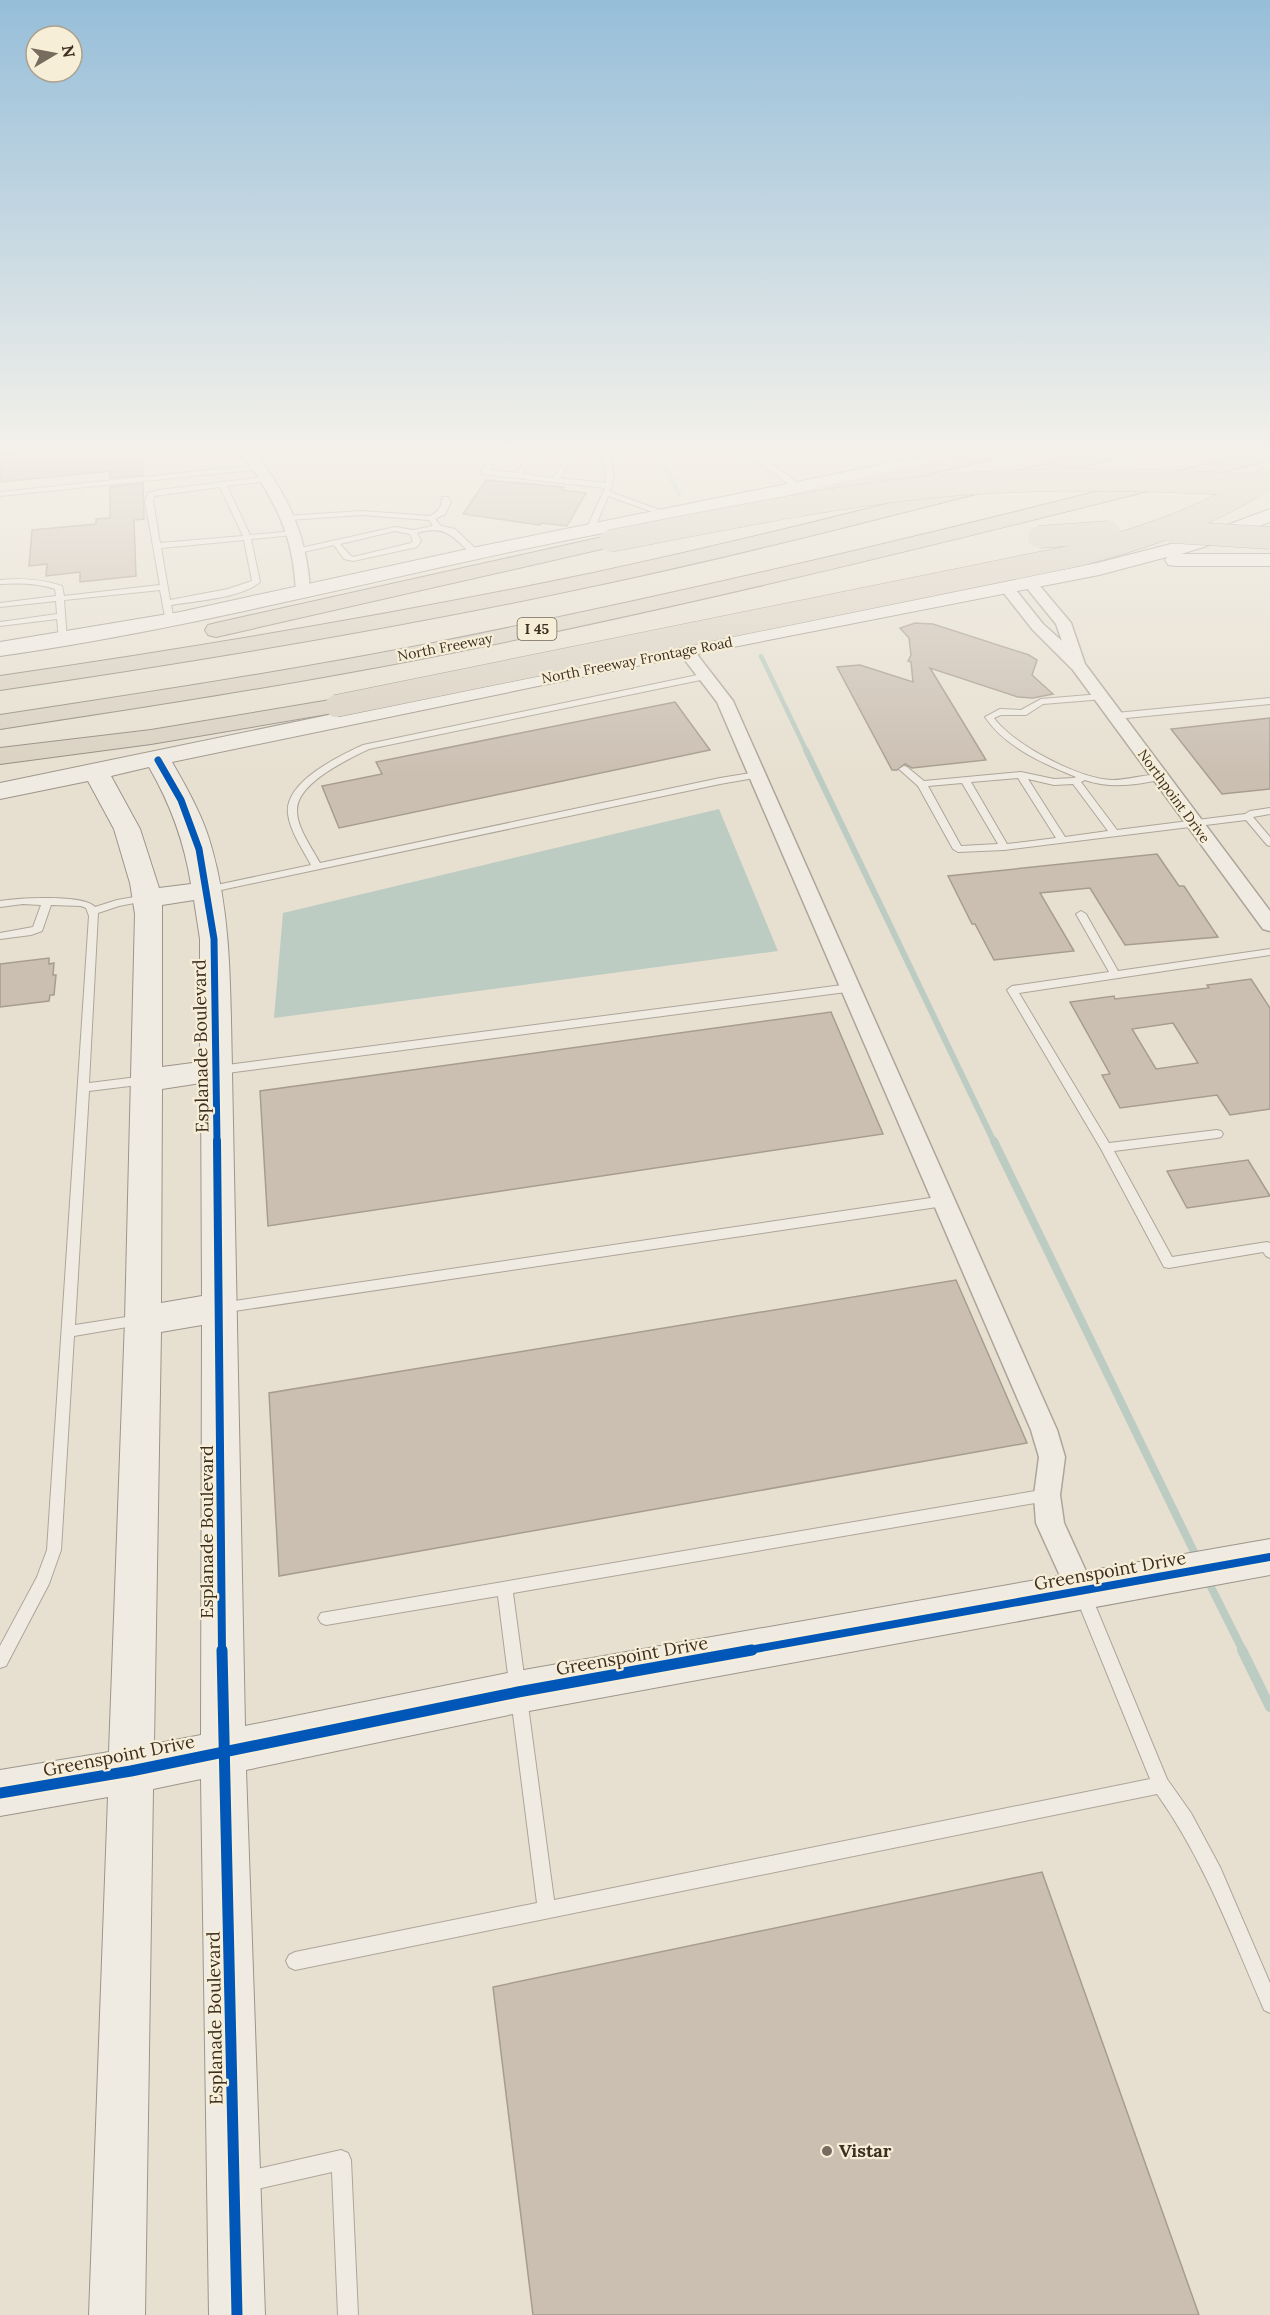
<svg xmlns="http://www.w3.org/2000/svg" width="1270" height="2315" font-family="Lora,serif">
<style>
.water{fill:#bcccc2}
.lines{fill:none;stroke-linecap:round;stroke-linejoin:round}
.stream-far3{stroke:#bcccc2;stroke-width:4.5}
.stream-far2{stroke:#bcccc2;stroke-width:6}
.stream-far1{stroke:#bcccc2;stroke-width:8}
.stream{stroke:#bcccc2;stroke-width:10}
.building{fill:#cbbfb2;stroke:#a89c90;stroke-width:1.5;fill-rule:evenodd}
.lane-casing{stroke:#ada599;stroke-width:2}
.street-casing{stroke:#ada599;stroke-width:3}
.secondary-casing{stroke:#9c958a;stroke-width:2}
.highway-casing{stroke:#928b80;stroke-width:2}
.lane{fill:#efebe3;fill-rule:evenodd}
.street{fill:#efebe3;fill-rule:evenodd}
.secondary{fill:#efebe3;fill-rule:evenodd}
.highway{fill:#dad1c2;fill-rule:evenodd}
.highway-bridge-casing{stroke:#928b80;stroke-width:23;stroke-linecap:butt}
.highway-bridge{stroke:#dad1c2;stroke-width:22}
.cycleway-far2-casing{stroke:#f7eed8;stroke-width:10}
.cycleway-far1-casing{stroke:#f7eed8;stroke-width:12}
.cycleway-casing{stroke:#f7eed8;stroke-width:15}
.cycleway-far2{stroke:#0057b8;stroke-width:7}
.cycleway-far1{stroke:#0057b8;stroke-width:8}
.cycleway{stroke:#0057b8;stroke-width:11}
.poi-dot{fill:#786c5e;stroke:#f7eed8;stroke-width:2}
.labels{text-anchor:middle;stroke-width:4.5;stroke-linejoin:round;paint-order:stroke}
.shield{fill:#f7eed8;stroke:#756857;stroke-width:1.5}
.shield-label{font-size:14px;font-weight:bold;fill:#3d2e20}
.far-street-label{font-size:14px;fill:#3d2e20;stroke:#f7eed8}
.near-street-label{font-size:18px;fill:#3d2e20;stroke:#f7eed8}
.near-poi-label{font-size:18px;font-weight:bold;fill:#3d2e20;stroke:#f7eed8;text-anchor:start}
</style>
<rect width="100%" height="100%" fill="#e7e0d1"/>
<!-- water -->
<polygon class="water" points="719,809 778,951 274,1018 283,913"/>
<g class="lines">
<!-- stream-far3 -->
<g class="stream-far3">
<polyline points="657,451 679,494"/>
<polyline points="761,656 807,752"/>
</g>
<!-- stream-far2 -->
<polyline class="stream-far2" points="806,750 994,1142"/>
<!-- stream-far1 -->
<g class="stream-far1">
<polyline points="994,1141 1197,1558"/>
<polyline points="1207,1579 1243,1651"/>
</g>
<!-- stream -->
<polyline class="stream" points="1242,1650 1270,1707"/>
</g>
<!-- building -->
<g class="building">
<polygon points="34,451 142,451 143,475 110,478 110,471 0,482 0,455"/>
<polygon points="486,480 564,487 562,490 586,493 567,526 541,523 540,525 463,514"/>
<polygon points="143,483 144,519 134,520 136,576 80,582 80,572 46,576 47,564 29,566 32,530 96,524 96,519 110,518 110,487"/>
<polygon points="915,623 933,624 1029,655 1037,660 1032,675 1053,694 1033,698 1018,697 930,668 986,760 912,768 905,764 897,770 892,770 837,667 860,665 913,682 911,662 908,661 911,655 909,638 900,628"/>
<polygon points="675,702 710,750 339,828 322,786 382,774 376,762"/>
<polygon points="1270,718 1270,789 1222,794 1171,729"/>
<polygon points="1157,854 1179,886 1184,886 1218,937 1125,945 1090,888 1040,893 1074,951 994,960 975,924 972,924 948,876"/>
<polygon points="49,958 49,964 54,963 53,975 56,975 54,995 50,995 49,1001 0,1007 0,964"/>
<path d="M1251 979 1270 1008V1109L1230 1115 1217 1095 1120 1108 1102 1075 1110 1074 1070 1002 1114 996 1115 999 1209 988 1207 985ZM1173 1023 1198 1063 1156 1069 1132 1029Z"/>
<polygon points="831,1012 883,1134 268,1226 260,1091"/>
<polygon points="1248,1160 1270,1196 1187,1208 1167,1171"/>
<polygon points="956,1280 1027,1443 279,1576 269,1393"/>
<polygon points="1042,1872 1199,2315 533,2315 493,1987"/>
</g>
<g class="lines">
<!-- lane casing -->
<g class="lane-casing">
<g id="lane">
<polygon points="496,451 503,451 490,470 516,473 532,451 539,451 522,474 553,478 570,451 577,451 560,478 606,483 606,475 602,451 609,451 614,475 610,492 671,514 664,516 608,496 594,530 587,532 586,530 605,488 482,474 481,472"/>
<path d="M736 451C757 451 787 473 802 488L795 490 776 474Z"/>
<polygon points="258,465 262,467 261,469 0,496 0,492"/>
<path d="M265 477 269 479 268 481 227 486 250 535 294 531 298 533 294 535 251 539 260 582C242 598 195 601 171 605L174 622 170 624 166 622 160 590 64 600 67 640 63 642 59 640 57 619 0 626V622L57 614 56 601 0 607V603L56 596 55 589C37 583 19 583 0 584V580C22 578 41 579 62 586L64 596 160 585 145 501 148 493 159 490ZM220 487 243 536 160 543 153 501 154 496ZM244 540 252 581 228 589 170 600 161 548Z"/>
<path d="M442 497H448L451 502 445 514 435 519 441 526 455 529 478 551V555H472C454 537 445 524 417 533L421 541 417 547 353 561 344 559 334 545 299 553H296V549L395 527 413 530 433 526 429 520 361 515 288 520 284 518 288 516 361 511 430 516C439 511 442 507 442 497ZM395 531 410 534 413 541 411 543 353 557 350 555 340 544Z"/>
<path d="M707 673 710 674V678L369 749C347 760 296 783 297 811 297 828 312 848 320 863L720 778 757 772 762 775 760 777 720 784 207 893 202 890 207 887 311 865C303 850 290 831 288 814 284 782 339 756 363 745Z"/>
<path d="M1101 694 1105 697 1104 699 1043 704 1026 715H1001L994 718C1014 745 1079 779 1112 780 1129 780 1147 773 1163 775V779C1137 785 1110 789 1085 780L1081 782 1117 830 1245 814 1250 811 1270 808V814L1253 817 1270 837V846L1267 845 1246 820 1004 850 958 852 953 849 918 786 899 769 904 766 907 767 924 781 1021 772 1054 779 1074 778 1076 777C1044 764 1005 747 985 717L1000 709 1021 710 1041 699ZM1018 778 1056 838 1007 844 971 782ZM1028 779 1054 785 1073 784 1108 831 1065 837ZM962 783 998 844 961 846 928 786Z"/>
<polygon points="1270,698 1270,704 1116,719 1112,716 1116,713"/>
<path d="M146 895 150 896V900L119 906 98 913 89 1083 146 1076 152 1080 146 1084 89 1091 75 1325 139 1315 144 1316 146 1320 144 1324 139 1325 74 1336 61 1550 49 1584 6 1666 0 1668V1646L37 1577 47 1550 89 916 86 908 81 906 51 905 42 931 31 935 0 939V933L33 927 41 905 23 904 0 907V901C18 898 84 894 95 907L117 900Z"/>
<polygon points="1081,911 1086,914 1118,971 1270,949 1270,955 1019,993 1109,1143 1217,1130 1221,1131 1223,1134 1221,1137 1217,1138 1114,1151 1172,1257 1267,1242 1270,1243 1270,1258 1266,1256 1263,1252 1169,1268 1164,1267 1101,1149 1007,990 1012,986 1109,972 1076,914"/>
<polygon points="850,984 855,988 854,991 219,1074 213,1070 219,1066"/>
<polygon points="944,1196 948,1198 950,1201 948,1204 944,1206 221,1313 216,1312 214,1308 216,1304 221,1303"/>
<path d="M1047 1489 1052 1491 1054 1495 1052 1499 1047 1501 513 1593 554 1900 1150 1779 1075 1595 1078 1590 1083 1588 1088 1590 1091 1595 1167 1779 1191 1813 1220 1867 1270 1983V2013L1264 2010C1232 1936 1204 1860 1157 1794L295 1970 289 1967 286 1961 289 1955 295 1952 537 1903 498 1596 326 1625 321 1623 318 1618 321 1613Z"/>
<polygon points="341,2150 348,2153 351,2160 358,2315 338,2315 332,2172 244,2192 237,2189 234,2182 237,2175 244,2172"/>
</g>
</g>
<!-- street casing -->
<g class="street-casing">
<g id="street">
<path d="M240 451H253C288 493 308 539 310 593L308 596 303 597 296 593C294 534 274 498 240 451Z"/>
<polygon points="1029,578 1034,579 1071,623 1085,664 1270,911 1270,931 1263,929 1073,670 1033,630 999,587 1006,583 1011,584 1043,624 1062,641 1056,624 1022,582"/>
<polygon points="686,646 692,648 733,701 1057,1430 1065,1457 1060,1495 1064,1523 1095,1591 1091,1600 1081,1604 1071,1600 1036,1523 1034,1495 1039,1457 1031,1430 717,702 678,651"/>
</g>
</g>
<!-- secondary casing -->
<g class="secondary-casing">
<g id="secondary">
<path d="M948 451 978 453 975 457C825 494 671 518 519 550 346 587 175 631 0 656V642L180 612 477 547Z"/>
<path d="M1270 509V522L1204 547 1181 554H1270V566H1176L1168 565 1165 560 1167 557 1099 575 601 673 172 762C188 790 204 818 212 849 232 919 230 994 232 1067L234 1070 232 1073 245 1726 518 1671 1270 1539V1575L518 1713 246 1770 265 2315H209L201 1779 153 1789 145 2315H89L108 1797 0 1816V1770L109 1752 125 1320 135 914 130 883 114 829 88 781 0 799V783L502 679 1097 563 1190 539ZM149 767C171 805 184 841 191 884L159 888 140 829 111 776ZM194 900 200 939V1062L162 1067V905ZM201 1083 202 1296 161 1303 162 1089ZM202 1325 201 1735 154 1744 161 1332Z"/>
</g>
</g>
<!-- highway casing -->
<g class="highway-casing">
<g id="highway">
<polygon points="974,451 1010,451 1008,455 1001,457 798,504 791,502 788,498 791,494"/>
<path d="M1096 451H1130L1128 455C950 500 773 548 593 586 397 628 199 661 0 690V676C199 647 396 614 593 573 762 537 929 493 1096 451Z"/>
<path d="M1257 451H1270V460C992 531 713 601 431 657 288 685 144 707 0 729V715C145 693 290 671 433 643 710 588 984 521 1257 451Z"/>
<polygon points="643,528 650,530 653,534 650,538 216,637 208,635 205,630 208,625 216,623"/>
<polygon points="336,699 345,701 348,706 345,711 151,744 0,764 0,748 151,730"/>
</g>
</g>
<!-- lane -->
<use href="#lane" class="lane"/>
<!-- street -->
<use href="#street" class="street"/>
<!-- secondary -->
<use href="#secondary" class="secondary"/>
<!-- highway -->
<use href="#highway" class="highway"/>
<!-- highway-bridge casing -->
<g class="highway-bridge-casing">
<g id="highway-bridge">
<polyline points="1173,532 1270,538"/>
<polyline points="1039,537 1109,532"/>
<path d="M610 541C710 522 809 501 910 489 1026 476 1143 478 1259 486"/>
<path d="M336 706 1079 555C1147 537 1211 516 1270 476"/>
</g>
</g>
<!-- highway-bridge -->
<use href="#highway-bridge" class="highway-bridge"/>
<!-- cycleway-far2 casing -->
<g class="cycleway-far2-casing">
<polyline id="cycleway-far2" points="158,760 181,800 199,849 214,939 217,1142"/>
</g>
<!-- cycleway-far1 casing -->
<g class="cycleway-far1-casing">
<g id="cycleway-far1">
<polyline points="217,1141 222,1651"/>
<polyline points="744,1651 1270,1557"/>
</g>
</g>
<!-- cycleway casing -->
<g class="cycleway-casing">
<g id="cycleway">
<polyline points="222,1650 237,2315"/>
<polyline points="0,1793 131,1771 518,1692 752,1650"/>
</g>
</g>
<!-- cycleway-far2 -->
<use href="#cycleway-far2" class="cycleway-far2"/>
<!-- cycleway-far1 -->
<use href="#cycleway-far1" class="cycleway-far1"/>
<!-- cycleway -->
<use href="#cycleway" class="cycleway"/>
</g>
<!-- sky -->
<linearGradient id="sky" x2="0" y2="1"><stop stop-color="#96bed9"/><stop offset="0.58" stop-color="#f4f1ea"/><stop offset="1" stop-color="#f4f1ea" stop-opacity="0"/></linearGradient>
<rect width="1270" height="776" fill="url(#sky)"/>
<!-- markers -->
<circle class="poi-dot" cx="827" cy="2151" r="6"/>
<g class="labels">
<!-- shield labels -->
<rect class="shield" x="517.5" y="618" width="39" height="22" rx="4.5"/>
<g class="shield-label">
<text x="537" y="634">I 45</text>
</g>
<!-- far-street labels -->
<g class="far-street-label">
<text transform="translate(445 647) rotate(-11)" y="5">North Freeway</text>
<text transform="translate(637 660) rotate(-11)" y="5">North Freeway Frontage Road</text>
<text transform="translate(1174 796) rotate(54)" y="5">Northpoint Drive</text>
</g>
<!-- near-street labels -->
<g class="near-street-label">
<text transform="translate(201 1046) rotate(-91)" y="6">Esplanade Boulevard</text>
<text transform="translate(207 1532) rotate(-90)" y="6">Esplanade Boulevard</text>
<text transform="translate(1110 1571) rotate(-10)" y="6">Greenspoint Drive</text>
<text transform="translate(632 1656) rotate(-10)" y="6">Greenspoint Drive</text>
<text transform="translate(119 1756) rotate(-11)" y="6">Greenspoint Drive</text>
<text transform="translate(215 2018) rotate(-91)" y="6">Esplanade Boulevard</text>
</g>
<!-- near-poi labels -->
<g class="near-poi-label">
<text x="839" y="2157">Vistar</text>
</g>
</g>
<!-- north arrow -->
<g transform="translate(54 54) rotate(80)"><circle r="28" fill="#f7eed8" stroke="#ada18e" stroke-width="1.5"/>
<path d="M0-4.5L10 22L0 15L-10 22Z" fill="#786c5e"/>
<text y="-9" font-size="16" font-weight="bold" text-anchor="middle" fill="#3d2e20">N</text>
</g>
</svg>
